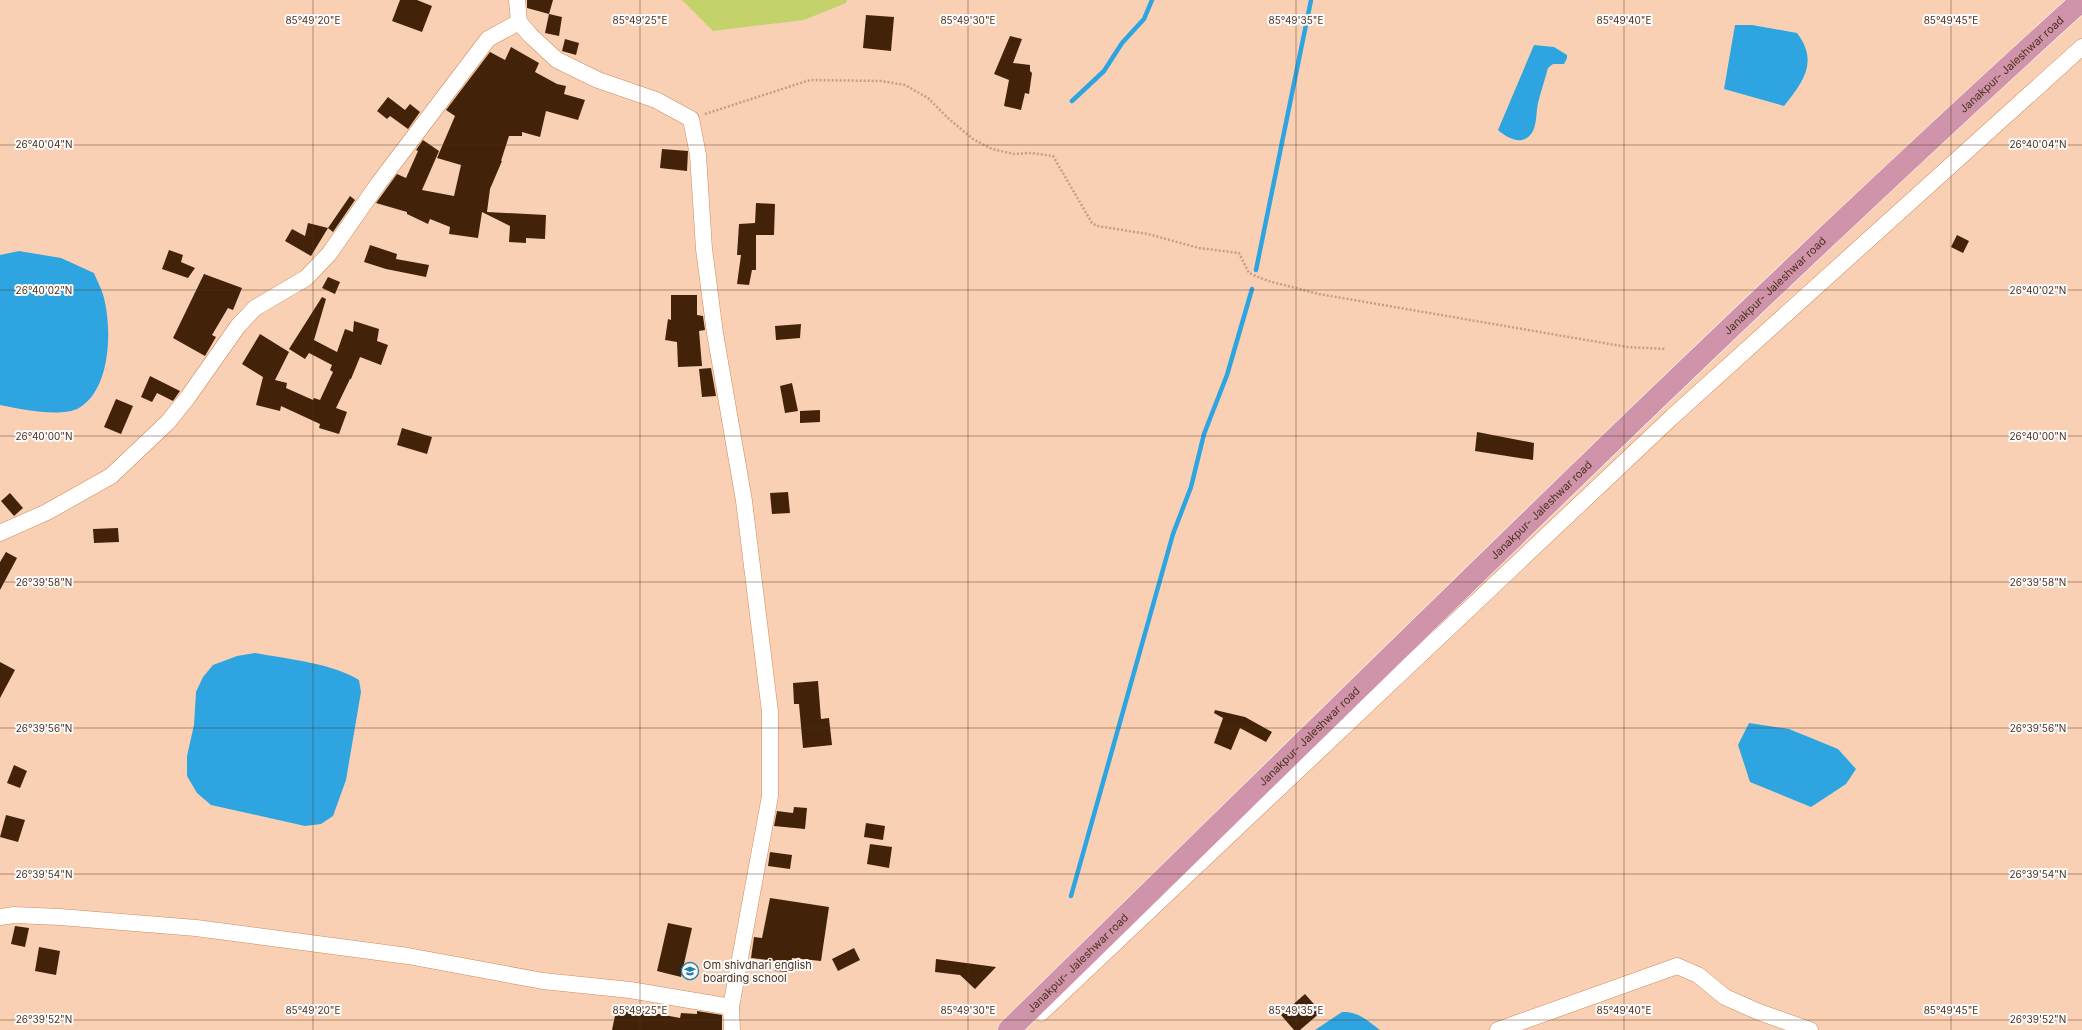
<svg xmlns="http://www.w3.org/2000/svg" width="2082" height="1030" font-family="Inter,sans-serif">
<style>
.green{fill:#c3d26a}
.water{fill:#2ea5e0}
.lines{fill:none;stroke-linecap:round;stroke-linejoin:round}
.stream{stroke:#2ea5e0;stroke-width:4.5}
.building{fill:#42230a}
.minor-casing{stroke:#cc8b5d;stroke-width:17}
.trunk-casing{stroke:#fff;stroke-width:23}
.path{stroke:#c49e85;stroke-width:2.5;stroke-dasharray:2 2;stroke-linecap:butt}
.minor{stroke:#fff;stroke-width:16}
.trunk{stroke:#d094aa;stroke-width:22}
.ticks{fill:none;stroke:#4c311d;stroke-width:1;stroke-opacity:0.45}
.labels{text-anchor:middle;stroke-width:4;stroke-linejoin:round;paint-order:stroke}
.street-label{font-size:11px;fill:#4c311d;stroke:#fbfbfb}
.poi-label{font-size:11px;fill:#4c311d;stroke:#fbfbfb;text-anchor:start}
.ticks-label{font-size:10px;text-anchor:middle;fill:#4c311d;stroke:#fbfbfb;stroke-width:4;stroke-linejoin:round;paint-order:stroke}
</style>
<rect width="100%" height="100%" fill="#fad0b4"/>
<!-- green -->
<polygon class="green" points="682,0 847,0 846,3 804,20 713,31"/>
<!-- water -->
<g class="water">
<path d="M1735 25H1752L1797 33C1819 62 1803 82 1784 106L1724 89Z"/>
<path d="M1534 45 1554 47 1567 55V58L1564 64H1553L1548 68C1545 79 1541 91 1538 103 1536 112 1537 122 1533 131 1524 147 1508 139 1498 130Z"/>
<path d="M19 251 61 258 94 273C97 281 102 289 104 298 112 330 111 389 79 408 61 418 19 409 0 405V255Z"/>
<path d="M255 653C287 659 332 663 359 680L361 692 346 780 333 816 321 824 305 826 211 805 197 793 187 776V756L194 725 196 692 203 677 213 665 237 656Z"/>
<polygon points="1749,723 1789,729 1838,749 1856,769 1846,784 1811,807 1750,782 1738,745"/>
<path d="M1342 1012C1358 1011 1368 1021 1380 1030H1315Z"/>
</g>
<g class="lines">
<!-- stream -->
<g class="stream">
<polyline points="1072,101 1104,71 1122,43 1144,19 1152,0"/>
<polyline points="1256,270 1311,0"/>
<polyline points="1071,896 1173,534 1191,487 1204,434 1227,375 1252,289"/>
</g>
</g>
<!-- building -->
<g class="building">
<polygon points="400,0 417,0 432,6 422,32 392,21"/>
<polygon points="527,0 553,0 549,14 527,8"/>
<polygon points="549,14 562,17 559,36 545,33"/>
<polygon points="866,15 894,17 891,51 863,48"/>
<polygon points="1010,36 1022,39 1013,63 1030,65 1030,71 1032,73 1029,94 1025,93 1021,110 1004,106 1009,80 994,74"/>
<polygon points="565,39 579,43 576,55 562,51"/>
<polygon points="511,47 539,63 535,72 557,84 566,86 564,94 585,100 578,120 546,111 540,137 522,132 522,136 509,136 501,161 502,161 490,189 487,212 546,215 545,239 526,238 526,243 509,242 510,226 482,212 478,238 449,234 450,227 430,219 428,224 407,214 407,212 376,203 397,174 406,178 418,151 416,150 423,140 439,151 422,190 454,196 461,165 437,158 455,116 446,110 490,52 505,60"/>
<polygon points="388,97 405,110 410,104 420,112 408,129 390,116 387,119 377,111"/>
<polygon points="662,149 688,151 687,171 660,168"/>
<polygon points="350,196 355,200 333,232 328,228 311,256 285,241 292,229 305,236 308,223 328,228"/>
<polygon points="756,203 775,204 774,235 756,235 756,270 752,270 749,285 737,284 741,255 737,255 739,224 755,223"/>
<polygon points="1957,235 1969,241 1963,253 1951,247"/>
<polygon points="370,245 397,254 396,259 429,265 426,277 386,269 364,262"/>
<polygon points="169,250 183,255 181,262 195,268 188,278 162,269"/>
<polygon points="204,274 242,288 233,310 228,308 212,335 216,337 205,356 173,338"/>
<polygon points="328,277 340,282 335,294 322,288"/>
<polygon points="671,295 697,295 697,315 703,316 705,330 699,331 702,366 678,367 677,342 665,340 668,319 671,320"/>
<polygon points="322,297 326,299 314,340 337,352 345,329 353,332 354,321 379,329 377,341 388,345 381,365 360,357 351,379 350,379 336,408 347,412 339,434 319,428 320,424 281,406 280,411 256,405 263,377 242,364 260,334 289,352 275,380 287,383 286,388 313,400 314,398 320,400 333,372 330,370 332,365 309,353 305,359 289,349"/>
<polygon points="801,324 800,338 776,340 775,326"/>
<polygon points="711,368 716,396 702,397 699,369"/>
<polygon points="150,376 180,391 173,401 157,393 152,402 141,397"/>
<polygon points="792,383 798,411 785,413 780,386"/>
<polygon points="116,399 133,406 121,434 104,427"/>
<polygon points="820,410 820,422 800,423 800,411"/>
<polygon points="402,428 432,437 427,454 397,445"/>
<polygon points="1477,432 1534,443 1533,460 1475,451"/>
<polygon points="788,492 790,513 772,514 770,493"/>
<polygon points="10,493 23,508 14,516 1,501"/>
<polygon points="118,528 119,542 94,543 93,529"/>
<polygon points="6,552 17,558 0,590 0,562"/>
<polygon points="0,662 15,670 0,698"/>
<polygon points="818,681 821,719 829,718 832,745 803,748 799,704 794,704 793,683"/>
<polygon points="1215,710 1245,717 1272,732 1266,742 1240,728 1231,750 1214,743 1223,718 1214,713"/>
<polygon points="14,765 27,771 20,788 7,783"/>
<polygon points="794,807 807,808 805,829 774,826 777,811 793,813"/>
<polygon points="6,815 25,820 18,842 0,837"/>
<polygon points="866,823 885,826 883,840 864,837"/>
<polygon points="870,844 892,847 889,868 867,864"/>
<polygon points="770,852 792,855 790,869 768,866"/>
<polygon points="770,898 829,907 821,961 792,958 790,972 775,971 776,961 751,958 754,937 762,938"/>
<polygon points="668,923 692,928 681,977 657,971"/>
<polygon points="15,926 29,928 25,947 11,944"/>
<polygon points="39,947 60,951 56,975 35,971"/>
<polygon points="854,948 860,960 838,971 832,959"/>
<polygon points="936,959 996,967 975,989 960,975 935,972"/>
<polygon points="1305,994 1321,1012 1300,1030 1294,1030 1281,1015"/>
<polygon points="617,1006 680,1018 681,1013 697,1014 697,1011 722,1015 722,1030 612,1030"/>
</g>
<g class="lines">
<!-- minor casing -->
<g class="minor-casing">
<g id="minor">
<polyline points="517,0 519,22 530,35 557,60 598,80 656,100 691,119 698,155 704,249 715,333 744,501 770,712 770,796 731,1007 732,1030"/>
<polyline points="0,533 47,512 111,476 168,422 188,397 238,326 255,308 306,278 329,254 378,184 488,39 519,22"/>
<polyline points="0,917 14,915 60,917 196,928 408,956 543,981 630,990 731,1007"/>
<polyline points="1041,1013 1672,417 2082,47"/>
<polyline points="1498,1030 1677,966 1698,975 1725,997 1759,1012 1810,1030"/>
</g>
</g>
<!-- trunk casing -->
<g class="trunk-casing">
<g id="trunk">
<path id="s1" d="M1009 1030C1364 684 1715 333 2082 0"/>
</g>
</g>
<!-- path -->
<polyline class="path" points="705,114 810,80 881,81 905,85 928,98 949,119 973,139 992,149 1014,154 1031,153 1053,156 1092,223 1097,226 1148,234 1199,248 1239,253 1249,273 1268,281 1319,294 1627,347 1666,349"/>
<!-- minor -->
<use href="#minor" class="minor"/>
<!-- trunk -->
<use href="#trunk" class="trunk"/>
</g>
<!-- ticks -->
<path class="ticks" d="M313 0V1030M640 0V1030M968 0V1030M1296 0V1030M1624 0V1030M1951 0V1030M0 145H2082M0 290H2082M0 436H2082M0 582H2082M0 728H2082M0 874H2082M0 1020H2082"/>
<!-- icons -->
<defs>
<g id="school-ring" transform="scale(0.9)"><circle r="9.5" fill="#fbfbfb" stroke="#257fad" stroke-width="1.5"/><path d="M0-5L7-2L0 1L-7-2ZM-4 1L0 2.5L4 1V4Q0 6-4 4Z" fill="#257fad"/></g>
</defs>
<g fill-rule="evenodd">
<use href="#school-ring" x="690" y="971"/>
</g>
<g class="labels">
<!-- street labels -->
<g class="street-label">
<text dy="4" stroke="none"><textPath href="#s1" startOffset="1392">Janakpur- Jaleshwar road</textPath></text>
<text dy="4" stroke="none"><textPath href="#s1" startOffset="1068">Janakpur- Jaleshwar road</textPath></text>
<text dy="4" stroke="none"><textPath href="#s1" startOffset="744">Janakpur- Jaleshwar road</textPath></text>
<text dy="4" stroke="none"><textPath href="#s1" startOffset="420">Janakpur- Jaleshwar road</textPath></text>
<text dy="4" stroke="none"><textPath href="#s1" startOffset="96">Janakpur- Jaleshwar road</textPath></text>
</g>
<!-- poi labels -->
<g class="poi-label">
<text x="703" y="969">Om shivdhari english<tspan x="703" dy="13">boarding school</tspan></text>
</g>
</g>
<g class="ticks-label">
<text x="313" y="24">85°49'20"E</text>
<text x="640" y="24">85°49'25"E</text>
<text x="968" y="24">85°49'30"E</text>
<text x="1296" y="24">85°49'35"E</text>
<text x="1624" y="24">85°49'40"E</text>
<text x="1951" y="24">85°49'45"E</text>
<text x="44" y="148">26°40'04"N</text>
<text x="2038" y="148">26°40'04"N</text>
<text x="44" y="294">26°40'02"N</text>
<text x="2038" y="294">26°40'02"N</text>
<text x="44" y="440">26°40'00"N</text>
<text x="2038" y="440">26°40'00"N</text>
<text x="44" y="586">26°39'58"N</text>
<text x="2038" y="586">26°39'58"N</text>
<text x="44" y="732">26°39'56"N</text>
<text x="2038" y="732">26°39'56"N</text>
<text x="44" y="878">26°39'54"N</text>
<text x="2038" y="878">26°39'54"N</text>
<text x="313" y="1014">85°49'20"E</text>
<text x="640" y="1014">85°49'25"E</text>
<text x="968" y="1014">85°49'30"E</text>
<text x="1296" y="1014">85°49'35"E</text>
<text x="1624" y="1014">85°49'40"E</text>
<text x="1951" y="1014">85°49'45"E</text>
<text x="44" y="1023">26°39'52"N</text>
<text x="2038" y="1023">26°39'52"N</text>
</g>
</svg>
